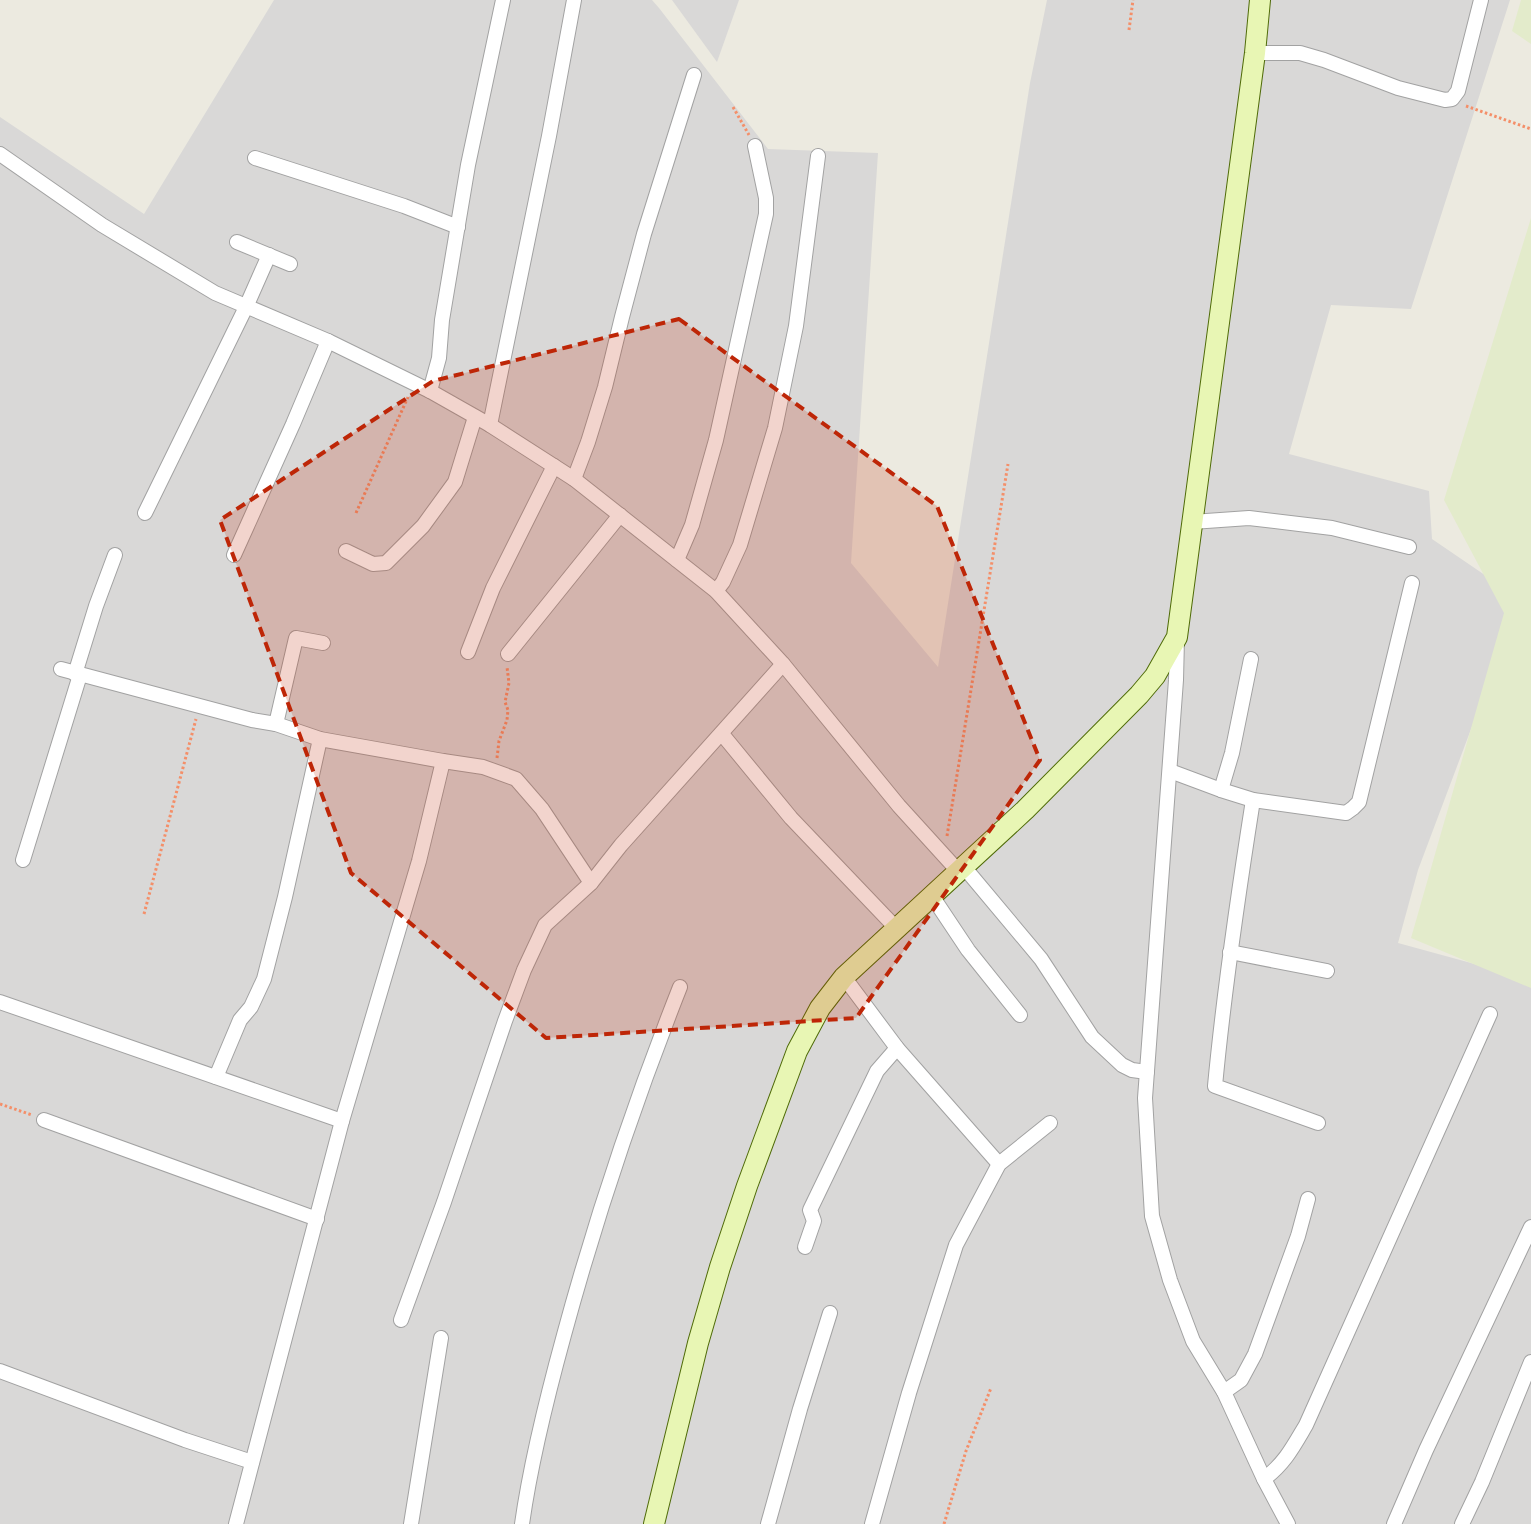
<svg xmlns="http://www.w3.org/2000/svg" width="1531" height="1524" font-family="Raleway,sans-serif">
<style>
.residential{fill:#d9d8d7}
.farmland{fill:#e3ebcb}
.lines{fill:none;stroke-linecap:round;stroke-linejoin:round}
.minor-casing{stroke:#a2a2a2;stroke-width:16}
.secondary-casing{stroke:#4f6b08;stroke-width:22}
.path{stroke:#f48f69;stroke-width:3;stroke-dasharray:2.5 2.5;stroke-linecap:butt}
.minor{stroke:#fff;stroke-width:14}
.secondary{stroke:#e8f6b4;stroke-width:20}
.marked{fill:#be2607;fill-opacity:0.2;stroke:#be2607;stroke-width:4;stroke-dasharray:10 6;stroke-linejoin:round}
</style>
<rect width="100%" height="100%" fill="#eceae0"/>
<!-- residential -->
<g class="residential">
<polygon points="274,0 652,0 659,8 768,149 878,153 851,563 938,667 1030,83 1047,0 1510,0 1411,309 1331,305 1289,454 1429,491 1432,539 1520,599 1418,870 1398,943 1493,969 1531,986 1531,1524 0,1524 0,117 144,214"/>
<polygon points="672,0 739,0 717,62"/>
</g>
<!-- farmland -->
<g class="farmland">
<polygon points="1521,0 1531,0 1531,44 1512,31"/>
<polygon points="1531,218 1531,988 1411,938 1504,613 1444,500"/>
</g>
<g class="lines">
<!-- minor casing -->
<g class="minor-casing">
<g id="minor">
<polyline points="1255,53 1300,53 1324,60 1398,88 1445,100 1452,99 1458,91 1481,0"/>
<polyline points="0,154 102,225 215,293 328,341 430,391 490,425 574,479 716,591 783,664 899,806 959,872"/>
<polyline points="255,158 404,206 458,227"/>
<polyline points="237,242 290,264"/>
<polyline points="430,391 439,358 442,320 468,165 503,0"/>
<polyline points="490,425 549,136 574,0"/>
<polyline points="574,479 588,442 605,387 622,317 644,234 694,75"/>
<polyline points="145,513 246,307 269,255"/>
<polyline points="1192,522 1249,518 1332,528 1409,547"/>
<polyline points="346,551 373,564 386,563 423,526 455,482 475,417"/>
<polyline points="234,555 293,424 328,341"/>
<polyline points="677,560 692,525 716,440 766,214 766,198 755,146"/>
<polyline points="716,591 723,582 740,545 775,428 796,326 818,156"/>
<polyline points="1177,639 1176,680 1145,1098 1152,1216 1170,1280 1193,1341 1224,1392 1264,1479 1288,1524"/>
<polyline points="468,652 493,588 554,466"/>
<polyline points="508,654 620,515"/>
<polyline points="61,669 252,720 276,724 320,739 443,761 483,767 516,779 542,809 591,883"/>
<polyline points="75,674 96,606 115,555"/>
<polyline points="276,724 296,638 323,643"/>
<polyline points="722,734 791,818 897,929"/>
<polyline points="1170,771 1221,790 1253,800 1346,813 1353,808 1359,802 1412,583"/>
<polyline points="1221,790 1232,753 1251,659"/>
<path d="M1253 800C1238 895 1224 990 1215 1086L1318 1123"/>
<polyline points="23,860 80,675"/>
<polyline points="964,867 1041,959 1092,1037 1122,1065 1132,1070 1147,1072"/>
<polyline points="932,896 968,950 1020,1015"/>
<polyline points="1230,952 1327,971"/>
<polyline points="844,977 897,1048 999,1164"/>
<polyline points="0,1002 342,1121"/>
<polyline points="216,1077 240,1020 251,1007 264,979 285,897 320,739"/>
<polyline points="44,1120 317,1219"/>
<polyline points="805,1247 814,1221 810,1210 877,1071 897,1048"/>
<polyline points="401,1320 444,1202 505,1021 524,970 545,925 591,883 621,845 783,664"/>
<polyline points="0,1371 185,1440 252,1462"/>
<polyline points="1224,1392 1241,1380 1255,1354 1298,1236 1308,1199"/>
<path d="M1264 1479C1285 1463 1293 1447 1306 1425L1490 1014"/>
<polyline points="236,1524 342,1121 419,861 443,761"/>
<polyline points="411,1524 441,1338"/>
<path d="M522 1524C531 1460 547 1397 564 1335 596 1217 635 1101 680 987"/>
<polyline points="768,1524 800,1409 830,1313"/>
<polyline points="872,1524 909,1393 956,1245 999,1164 1050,1123"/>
<polyline points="1394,1524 1426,1450 1531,1227"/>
<polyline points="1462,1524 1482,1482 1531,1362"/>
</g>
</g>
<!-- secondary casing -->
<g class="secondary-casing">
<polyline id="secondary" points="654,1524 698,1343 720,1267 747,1186 797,1051 820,1008 844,977 1025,810 1139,695 1155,676 1177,637 1255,53 1260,0"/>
</g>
<!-- path -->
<g class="path">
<polyline points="1129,30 1133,0"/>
<polyline points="1466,106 1531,129"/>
<polyline points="733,107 749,135"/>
<polyline points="356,513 408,397"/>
<polyline points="497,758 499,741 507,720 508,710 505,702 509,683 507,667"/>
<polyline points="947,836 1008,464"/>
<polyline points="144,914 196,719"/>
<polyline points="0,1104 32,1115"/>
<polyline points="944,1524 966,1451 991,1388"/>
</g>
<!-- minor -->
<use href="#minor" class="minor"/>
<!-- secondary -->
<use href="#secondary" class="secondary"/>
</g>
<!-- marked area -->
<path class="marked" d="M679 319 937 506 1040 760 856 1018 546 1038 351 873 220 520 433 381Z"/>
</svg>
